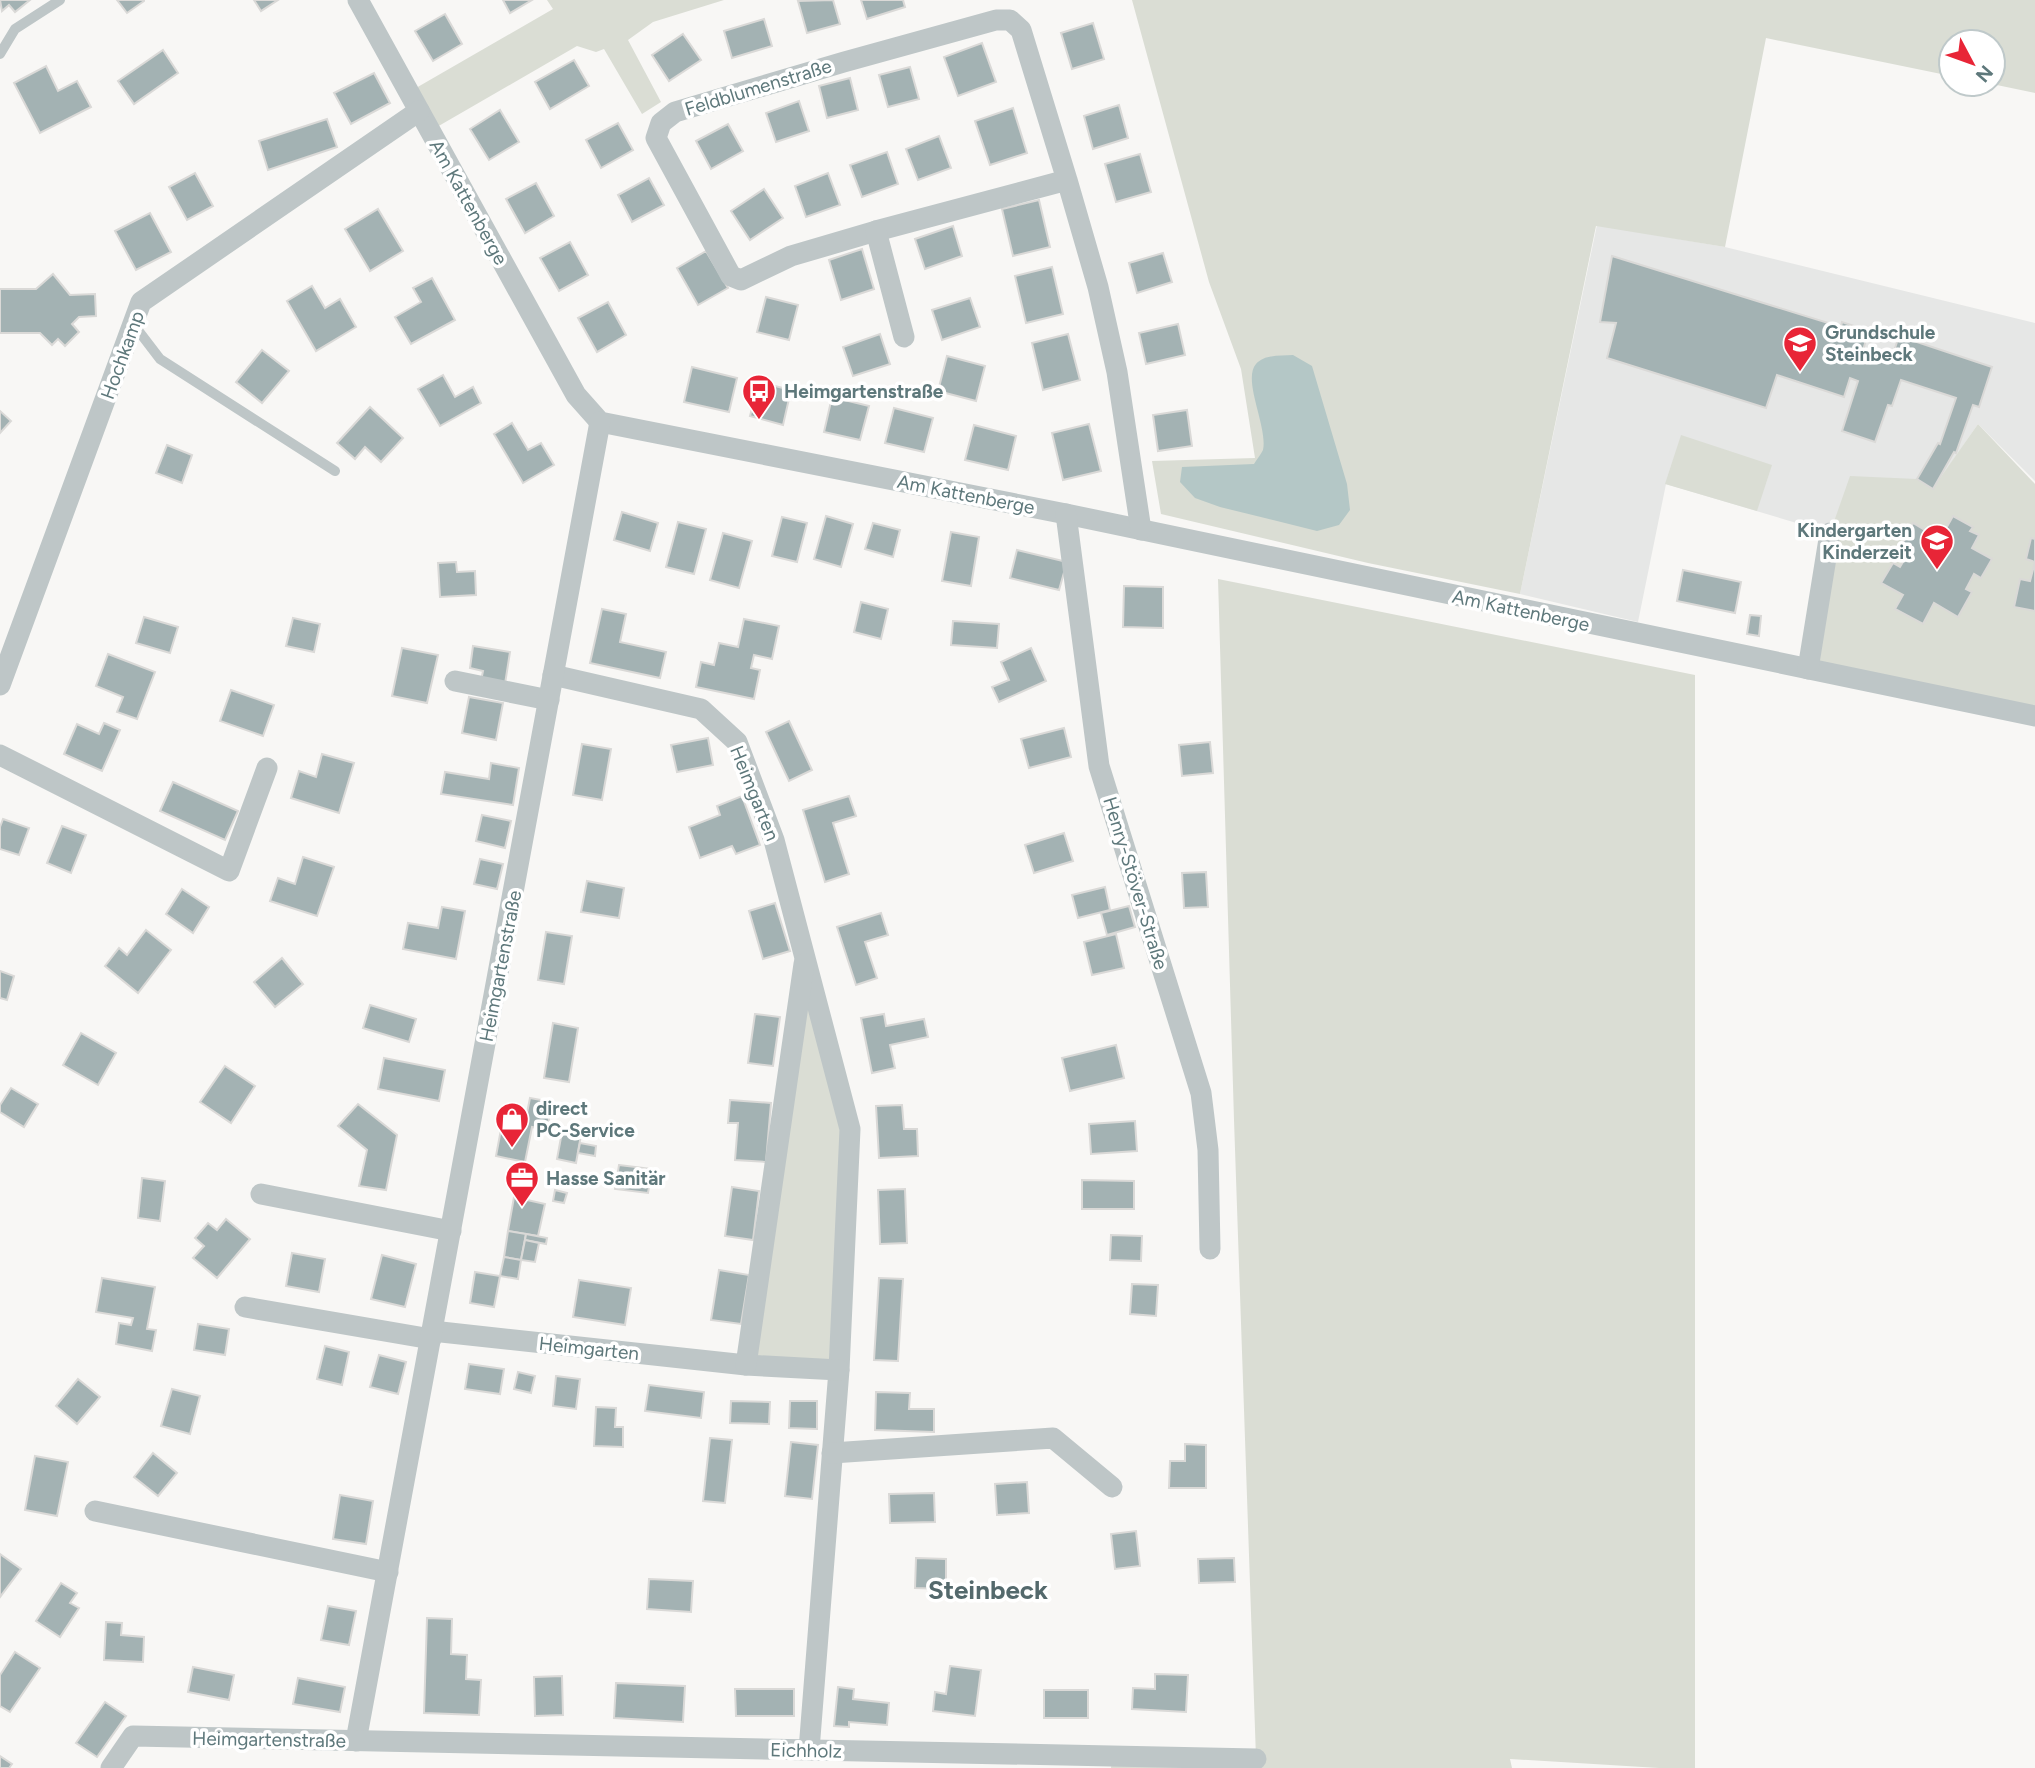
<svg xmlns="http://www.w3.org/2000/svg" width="2035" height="1768" font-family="Figtree,sans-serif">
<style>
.built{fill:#e6e7e6}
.green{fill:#daddd4}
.water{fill:#b4c7c6}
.building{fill:#a3b2b3;stroke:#dad9d7;stroke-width:2}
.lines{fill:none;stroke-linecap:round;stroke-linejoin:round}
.service{stroke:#bec6c7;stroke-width:10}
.minor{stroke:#bec6c7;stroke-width:21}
.labels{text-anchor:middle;stroke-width:7;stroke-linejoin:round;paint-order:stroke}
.street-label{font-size:19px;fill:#5e787b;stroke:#fff}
.poi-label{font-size:19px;font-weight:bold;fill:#5e787b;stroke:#fff;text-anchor:start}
.district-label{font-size:26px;font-weight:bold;fill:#54696c;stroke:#fff}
</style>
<rect width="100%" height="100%" fill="#f8f7f5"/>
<!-- built -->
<polygon class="built" points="1597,225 1725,247 2035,323 2035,481 1978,424 1933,489 1916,479 1830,533 1666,484 1638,622 1520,594"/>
<!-- green -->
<g class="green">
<polygon points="547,0 724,0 653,22 628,40 661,102 642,114 604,49 596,52 577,46 430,131 409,92 553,9"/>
<polygon points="1132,0 2035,0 2035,93 1992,84 1993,42 1951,42 1951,76 1766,38 1725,247 1596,226 1520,594 1368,563 1161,514 1152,461 1255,458 1241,369 1209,282"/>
<polygon points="1978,424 2035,484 2035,716 1808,669 1830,533 1850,476 1917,479 1933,488"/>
<polygon points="1681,435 1772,465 1757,511 1665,484"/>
<polygon points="1218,579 1695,675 1695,1768 1659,1768 1510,1759 1512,1768 1111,1768 1112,1756 1256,1758 1234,1120"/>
<polygon points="806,955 850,1129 839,1370 746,1365"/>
</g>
<!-- water -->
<path class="water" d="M1293 355 1312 366 1347 484 1350 510 1339 525 1317 531 1220 507 1195 498 1180 482 1182 467 1254 464C1257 459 1261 454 1263 450 1268 427 1242 380 1256 364 1265 354 1281 356 1293 355Z"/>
<!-- building -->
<g class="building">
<polygon points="0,0 30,0 15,12 9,5 2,11"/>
<polygon points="117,0 144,0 144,1 127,13"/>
<polygon points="254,0 278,0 261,11"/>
<polygon points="503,0 532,0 510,13"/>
<polygon points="833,0 840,24 807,33 798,1"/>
<polygon points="861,0 903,0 905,7 867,19"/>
<polygon points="445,14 462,44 433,61 415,31"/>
<polygon points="764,19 772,46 732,58 724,31"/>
<polygon points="1093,23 1104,59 1072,69 1061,33"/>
<polygon points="683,34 701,60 669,81 652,55"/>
<polygon points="982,43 996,82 958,96 944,57"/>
<polygon points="163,50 178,73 134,104 118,81"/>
<polygon points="574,60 589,86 550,109 535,82"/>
<polygon points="46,66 58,91 77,81 91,107 40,133 14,83"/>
<polygon points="910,67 919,99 888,107 879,75"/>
<polygon points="374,73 390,103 351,124 334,93"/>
<polygon points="850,78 858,110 827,118 819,86"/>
<polygon points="799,101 809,131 776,142 766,113"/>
<polygon points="1119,105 1128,138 1093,149 1084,116"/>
<polygon points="1013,108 1027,153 990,165 975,121"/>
<polygon points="500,110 519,142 489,160 470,129"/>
<polygon points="327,119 337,147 268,170 259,141"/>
<polygon points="618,123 633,150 601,168 586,140"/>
<polygon points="728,124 743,151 711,169 696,141"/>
<polygon points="939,136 951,168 918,180 906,149"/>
<polygon points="887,152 898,184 862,197 850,165"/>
<polygon points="1140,154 1151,192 1116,202 1105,164"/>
<polygon points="195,173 213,206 187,220 169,187"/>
<polygon points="828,173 840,205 806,217 795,186"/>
<polygon points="649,178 664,205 632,222 618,195"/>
<polygon points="536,183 554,216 525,233 506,199"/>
<polygon points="764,189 783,218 750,240 731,211"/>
<polygon points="1039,200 1050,247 1013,256 1002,209"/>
<polygon points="378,209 403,251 370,271 345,229"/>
<polygon points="150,213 171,252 136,270 115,231"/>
<polygon points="953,226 962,256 925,269 915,239"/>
<polygon points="570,242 588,275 559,291 540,258"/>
<polygon points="862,249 874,289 841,300 829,260"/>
<polygon points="706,251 728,288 698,305 677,268"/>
<polygon points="1163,253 1172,282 1137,293 1129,263"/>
<polygon points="1612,256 1841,327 1842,322 1869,331 1862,353 1890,363 1899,336 1992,367 1979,407 1973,405 1956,453 1954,452 1933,489 1917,479 1938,443 1940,444 1956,398 1901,380 1892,406 1888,405 1875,442 1842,431 1858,381 1850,378 1844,397 1777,375 1766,408 1607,358 1616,323 1600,322"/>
<polygon points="1052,267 1063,314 1026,323 1015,276"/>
<polygon points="53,274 70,295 95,294 96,316 79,317 72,324 79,332 65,346 58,339 52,345 40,333 0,333 0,289 36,289"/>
<polygon points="432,278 455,320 411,344 395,317 421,302 413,288"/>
<polygon points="312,286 325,308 340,299 356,327 316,351 287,301"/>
<polygon points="766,297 798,305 789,340 757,332"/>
<polygon points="970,298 980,327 942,340 932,310"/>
<polygon points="608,302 626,335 597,352 578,318"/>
<polygon points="1178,324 1185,355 1146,364 1139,333"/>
<polygon points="880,334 890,364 853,376 843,347"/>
<polygon points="1068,334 1080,380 1043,390 1032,343"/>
<polygon points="262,350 289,371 262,403 236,382"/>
<polygon points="947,356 985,366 976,401 938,391"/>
<polygon points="692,367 737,378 729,412 684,402"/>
<polygon points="443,375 455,397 473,387 481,403 440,426 418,389"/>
<polygon points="759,382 791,390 783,425 750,416"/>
<polygon points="832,397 869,406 860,440 824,432"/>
<polygon points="370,407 403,438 381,462 365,447 355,459 337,443"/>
<polygon points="894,408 933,418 924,452 885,443"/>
<polygon points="1187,410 1192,446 1158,451 1153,415"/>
<polygon points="0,411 11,421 0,433"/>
<polygon points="512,423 528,450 541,443 554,465 523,483 494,434"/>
<polygon points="1089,424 1101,471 1063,480 1052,433"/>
<polygon points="974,425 1016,436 1008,470 965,460"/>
<polygon points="167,445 192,455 182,483 156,473"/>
<polygon points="622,512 658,523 650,551 614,540"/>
<polygon points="826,516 853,524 841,567 814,559"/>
<polygon points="1953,516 1973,527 1970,531 1979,535 1972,548 1992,559 1981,578 1974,574 1966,589 1972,592 1958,617 1934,603 1923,624 1895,609 1903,595 1881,583 1893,563 1900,567 1903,562 1899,560 1906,546 1902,544 1913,523 1940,539"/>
<polygon points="782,517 807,523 797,562 772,556"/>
<polygon points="678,522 706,529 694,574 666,567"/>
<polygon points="873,523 900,530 893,557 865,549"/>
<polygon points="951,532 979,537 971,586 942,581"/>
<polygon points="723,533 752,541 739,588 710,580"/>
<polygon points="2031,538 2035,539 2035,611 2014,607 2020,579 2030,581 2035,562 2026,559"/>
<polygon points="1017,550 1067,562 1059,590 1010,578"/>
<polygon points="456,562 457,572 475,571 476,595 440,597 438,563"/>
<polygon points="1683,570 1741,582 1735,613 1677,601"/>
<polygon points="1124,586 1163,587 1163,628 1123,627"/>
<polygon points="861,602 888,609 881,639 854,632"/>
<polygon points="602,609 626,614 620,642 666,652 660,678 590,663"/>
<polygon points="1750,615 1761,616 1759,636 1747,634"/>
<polygon points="144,617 178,627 170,653 136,643"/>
<polygon points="293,618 320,624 314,652 286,646"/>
<polygon points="744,619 779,626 772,659 754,655 751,668 760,670 754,699 696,687 701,662 714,665 719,643 738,647"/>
<polygon points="953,621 999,624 997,648 951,645"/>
<polygon points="473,646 510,652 505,684 481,681 483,671 470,668"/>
<polygon points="402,648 438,655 427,703 392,696"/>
<polygon points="1031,648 1046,681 999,702 992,687 1009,680 1001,662"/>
<polygon points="108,654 155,672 137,719 117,712 123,697 96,686"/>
<polygon points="231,690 274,705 263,736 220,721"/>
<polygon points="469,697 503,703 496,740 462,733"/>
<polygon points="789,721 812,770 789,781 766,732"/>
<polygon points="104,723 120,730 102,771 64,754 77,724 99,734"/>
<polygon points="1064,728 1071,757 1029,768 1021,739"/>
<polygon points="708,738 713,765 677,772 671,745"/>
<polygon points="1210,742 1213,773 1182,776 1179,745"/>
<polygon points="582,744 611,749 602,800 573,795"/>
<polygon points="322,754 354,763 339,813 291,798 299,771 316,777"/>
<polygon points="491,763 519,768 513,805 441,794 445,772 489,779"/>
<polygon points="173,782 238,811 225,840 160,811"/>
<polygon points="742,796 760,845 736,854 732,846 700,858 689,827 720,815 717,806"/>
<polygon points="849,796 856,816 833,823 849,874 825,882 803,810"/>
<polygon points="482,815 511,821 505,848 476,841"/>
<polygon points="3,819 29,828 19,855 0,849 0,827"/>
<polygon points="62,826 86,835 71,873 47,863"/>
<polygon points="1064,833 1073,861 1034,873 1025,845"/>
<polygon points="303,857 334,867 317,916 270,901 278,878 295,884"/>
<polygon points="480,859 503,864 497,889 474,884"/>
<polygon points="1206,872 1208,907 1184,908 1182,873"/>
<polygon points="587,881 624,888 619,918 581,912"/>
<polygon points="1105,887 1110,910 1078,918 1072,895"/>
<polygon points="182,889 209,907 193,933 166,914"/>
<polygon points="775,903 790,951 763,959 749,911"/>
<polygon points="1129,906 1135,927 1107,935 1101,913"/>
<polygon points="442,907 465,911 456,959 403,949 408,923 438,928"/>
<polygon points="881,913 888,935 865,942 877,978 856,985 837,927"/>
<polygon points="146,930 171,950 138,993 105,966 119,948 127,955"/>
<polygon points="546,932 572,936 564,984 538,980"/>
<polygon points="1116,934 1124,968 1092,975 1084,942"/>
<polygon points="282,958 303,984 275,1007 254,982"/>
<polygon points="0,971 14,976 7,1000 0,998"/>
<polygon points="370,1005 416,1019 409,1042 363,1028"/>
<polygon points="755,1014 780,1017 773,1066 748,1063"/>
<polygon points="884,1014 886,1026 924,1019 928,1037 890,1045 895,1068 872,1073 861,1018"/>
<polygon points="553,1023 578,1028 569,1082 544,1078"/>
<polygon points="81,1033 116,1053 98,1085 63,1065"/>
<polygon points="1116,1045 1124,1078 1070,1091 1062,1058"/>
<polygon points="384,1058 445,1070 439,1101 378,1089"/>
<polygon points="225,1066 255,1086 231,1123 200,1102"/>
<polygon points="11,1088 38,1104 24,1127 0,1112 0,1105"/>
<polygon points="530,1098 552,1102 547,1130 532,1127 525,1162 496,1156 505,1108 527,1113"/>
<polygon points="730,1100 771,1103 766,1162 735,1160 738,1123 728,1123"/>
<polygon points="358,1104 397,1135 386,1190 359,1186 367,1150 338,1126"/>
<polygon points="902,1105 904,1129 917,1129 918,1156 879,1158 876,1106"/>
<polygon points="1135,1121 1137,1151 1091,1154 1089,1124"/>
<polygon points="562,1132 581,1135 576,1163 557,1159"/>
<polygon points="580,1143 596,1146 595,1156 578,1153"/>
<polygon points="619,1165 652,1169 648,1193 615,1189"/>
<polygon points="142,1178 165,1181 160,1221 138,1218"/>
<polygon points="1082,1180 1134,1181 1134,1209 1082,1209"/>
<polygon points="732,1187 759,1191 753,1240 725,1236"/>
<polygon points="905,1189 907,1243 880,1244 878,1190"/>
<polygon points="555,1190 567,1193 564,1203 553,1201"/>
<polygon points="514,1197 545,1204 538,1236 508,1231"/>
<polygon points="226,1219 250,1239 217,1278 193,1258 204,1246 195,1238 208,1223 217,1230"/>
<polygon points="508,1231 526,1234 521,1260 504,1257"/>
<polygon points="526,1234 547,1238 546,1244 525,1240"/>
<polygon points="1111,1235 1142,1236 1141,1261 1110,1260"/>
<polygon points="525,1240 539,1243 535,1262 521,1260"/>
<polygon points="292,1253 325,1259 319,1292 286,1286"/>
<polygon points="382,1255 416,1264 405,1307 371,1299"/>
<polygon points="504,1257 521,1260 518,1279 500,1276"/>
<polygon points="719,1270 749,1275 741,1324 711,1320"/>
<polygon points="475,1272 500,1276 494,1307 470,1303"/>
<polygon points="102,1278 155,1287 147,1329 156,1330 152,1351 116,1344 119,1323 131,1325 133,1318 96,1312"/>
<polygon points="879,1278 903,1279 898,1361 874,1360"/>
<polygon points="579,1280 631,1288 625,1325 573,1317"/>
<polygon points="1132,1284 1158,1285 1156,1316 1130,1314"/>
<polygon points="198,1324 229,1329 225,1355 194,1350"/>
<polygon points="325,1346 349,1352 342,1385 317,1379"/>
<polygon points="379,1355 406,1362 398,1394 370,1387"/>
<polygon points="469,1364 504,1369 500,1394 465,1389"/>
<polygon points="518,1372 535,1376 531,1393 514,1389"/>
<polygon points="556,1376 580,1379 576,1409 553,1406"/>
<polygon points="78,1379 100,1397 77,1424 56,1406"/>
<polygon points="649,1385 704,1392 701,1418 645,1411"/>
<polygon points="172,1389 200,1396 190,1434 161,1426"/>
<polygon points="876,1392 910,1393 909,1409 934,1409 934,1432 875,1430"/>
<polygon points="731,1401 770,1402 769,1424 730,1423"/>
<polygon points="790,1401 817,1401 817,1429 789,1428"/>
<polygon points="596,1407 616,1408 615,1427 623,1427 623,1447 594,1446"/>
<polygon points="710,1438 732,1440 725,1503 703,1501"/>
<polygon points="791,1442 818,1445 812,1499 785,1496"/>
<polygon points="1185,1444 1206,1445 1206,1488 1169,1488 1170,1461 1185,1461"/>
<polygon points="153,1453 177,1473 158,1496 134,1477"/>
<polygon points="35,1456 68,1462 57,1516 25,1510"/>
<polygon points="1027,1482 1029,1513 997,1515 995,1484"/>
<polygon points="934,1493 935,1522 890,1523 889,1494"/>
<polygon points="340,1495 373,1501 366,1544 333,1539"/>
<polygon points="1136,1531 1140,1566 1115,1569 1111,1534"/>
<polygon points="0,1554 21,1569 0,1597"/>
<polygon points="916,1558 946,1559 946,1589 915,1588"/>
<polygon points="1234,1558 1235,1582 1199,1583 1198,1559"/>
<polygon points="649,1579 693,1581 691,1612 647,1609"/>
<polygon points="61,1583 77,1593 70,1603 79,1608 60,1637 36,1621"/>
<polygon points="328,1606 356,1611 349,1645 321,1640"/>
<polygon points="427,1618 452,1619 451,1654 467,1655 466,1679 481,1680 479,1715 424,1713"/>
<polygon points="106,1622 122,1623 121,1635 144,1637 143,1662 104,1660"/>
<polygon points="15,1652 40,1668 10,1712 0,1706 0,1675"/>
<polygon points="950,1666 981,1670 975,1716 933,1711 935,1692 946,1694"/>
<polygon points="193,1667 234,1675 229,1700 188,1692"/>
<polygon points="1155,1674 1188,1675 1186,1712 1132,1709 1133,1688 1155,1689"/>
<polygon points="562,1676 563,1715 535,1716 534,1677"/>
<polygon points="298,1678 345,1687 340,1712 293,1704"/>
<polygon points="616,1683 685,1686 683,1722 614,1718"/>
<polygon points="838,1687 854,1689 853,1699 889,1703 887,1725 849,1722 849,1727 834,1726"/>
<polygon points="735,1689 794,1689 794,1716 736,1716"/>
<rect x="1044" y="1690" width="44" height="28"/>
<polygon points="105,1702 126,1716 97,1757 76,1743"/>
<polygon points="0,1756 12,1764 9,1768 0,1768"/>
</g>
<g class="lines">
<!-- service -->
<g class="service">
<polyline points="0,54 15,29 60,0"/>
<polyline points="134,325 160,359 335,471"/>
</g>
<!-- minor -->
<g class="minor">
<polyline points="358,0 576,395 600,422 1066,514 2035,716"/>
<polyline points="1067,180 1021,30 1010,20 996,20 844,62 675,112 661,123 656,138 731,276 741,280 791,256 876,231 1067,180 1098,287 1117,372 1141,530"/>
<polyline points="876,231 904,337"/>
<polyline points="1066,514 1099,766 1201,1093 1208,1150 1210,1249"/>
<polyline points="1808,669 1830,533"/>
<polyline points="553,675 701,709 737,742 774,840 850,1129 839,1370 809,1750"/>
<polyline points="455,681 549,700"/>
<polyline points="0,685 141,302 419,111"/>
<polyline points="0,755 229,871 267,768"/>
<polyline points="261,1194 451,1231"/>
<polyline points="245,1307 431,1339"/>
<polyline points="432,1331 746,1365 839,1370"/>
<polyline points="746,1365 804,964"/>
<polyline points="832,1453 1053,1438 1112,1487"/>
<polyline points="95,1511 388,1572"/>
<polyline points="356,1741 600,422"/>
<polyline points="111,1768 133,1736 1256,1759"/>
</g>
</g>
<!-- icons -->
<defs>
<g id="school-pin" transform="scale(1.75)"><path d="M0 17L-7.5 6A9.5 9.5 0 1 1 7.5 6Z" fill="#e82537" stroke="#fff"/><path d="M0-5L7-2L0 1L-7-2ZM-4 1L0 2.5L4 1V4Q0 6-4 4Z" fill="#fff"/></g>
<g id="bus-pin" transform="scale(1.75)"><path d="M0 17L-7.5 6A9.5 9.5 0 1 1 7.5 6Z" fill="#e82537" stroke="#fff"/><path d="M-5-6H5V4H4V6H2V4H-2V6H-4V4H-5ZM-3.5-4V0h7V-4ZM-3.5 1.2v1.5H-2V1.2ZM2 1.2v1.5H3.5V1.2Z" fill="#fff"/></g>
<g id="shop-pin" transform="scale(1.75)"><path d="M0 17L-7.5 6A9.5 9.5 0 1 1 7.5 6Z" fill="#e82537" stroke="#fff"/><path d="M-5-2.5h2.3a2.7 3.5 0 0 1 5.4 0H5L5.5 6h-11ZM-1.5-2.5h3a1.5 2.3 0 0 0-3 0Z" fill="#fff"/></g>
<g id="office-pin" transform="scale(1.75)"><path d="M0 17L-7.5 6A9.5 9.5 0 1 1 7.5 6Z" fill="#e82537" stroke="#fff"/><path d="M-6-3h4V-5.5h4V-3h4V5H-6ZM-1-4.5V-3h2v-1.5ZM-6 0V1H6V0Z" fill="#fff"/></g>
</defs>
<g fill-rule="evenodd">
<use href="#school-pin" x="1800" y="343"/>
<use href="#bus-pin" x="759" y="391"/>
<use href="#school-pin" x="1937" y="541"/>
<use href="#shop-pin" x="512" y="1119"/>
<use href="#office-pin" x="522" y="1178"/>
</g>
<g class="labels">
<!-- street labels -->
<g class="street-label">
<text transform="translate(758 87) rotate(-17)" y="7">Feldblumenstraße</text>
<text transform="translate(469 202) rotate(61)" y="7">Am Kattenberge</text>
<text transform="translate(122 355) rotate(-70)" y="7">Hochkamp</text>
<text transform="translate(966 494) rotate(11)" y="7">Am Kattenberge</text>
<text transform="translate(1521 610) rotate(12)" y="7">Am Kattenberge</text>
<text transform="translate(755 793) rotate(68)" y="7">Heimgarten</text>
<text transform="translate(1136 883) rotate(73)" y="7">Henry-Stöver-Straße</text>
<text transform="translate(500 966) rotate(-79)" y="7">Heimgartenstraße</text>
<text transform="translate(589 1348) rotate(6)" y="7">Heimgarten</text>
<text transform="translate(269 1739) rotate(1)" y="7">Heimgartenstraße</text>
<text transform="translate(806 1750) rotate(1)" y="7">Eichholz</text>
</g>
<!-- poi labels -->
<g class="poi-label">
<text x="1825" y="339">Grundschule<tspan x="1825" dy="22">Steinbeck</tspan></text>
<text x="784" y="398">Heimgartenstraße</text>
<text x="1912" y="537" text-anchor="end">Kindergarten<tspan x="1912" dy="22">Kinderzeit</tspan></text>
<text x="536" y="1115">direct<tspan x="536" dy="22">PC-Service</tspan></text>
<text x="546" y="1185">Hasse Sanitär</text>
</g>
<!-- district labels -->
<g class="district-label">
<text x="988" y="1599">Steinbeck</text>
</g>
</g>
<!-- north arrow -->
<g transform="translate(1972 63) rotate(131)"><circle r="33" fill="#ffffff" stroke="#bfc9ca" stroke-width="2"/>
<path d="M0-5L12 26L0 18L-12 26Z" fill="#e82537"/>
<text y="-10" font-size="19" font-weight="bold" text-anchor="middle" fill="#5e787b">N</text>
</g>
</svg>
